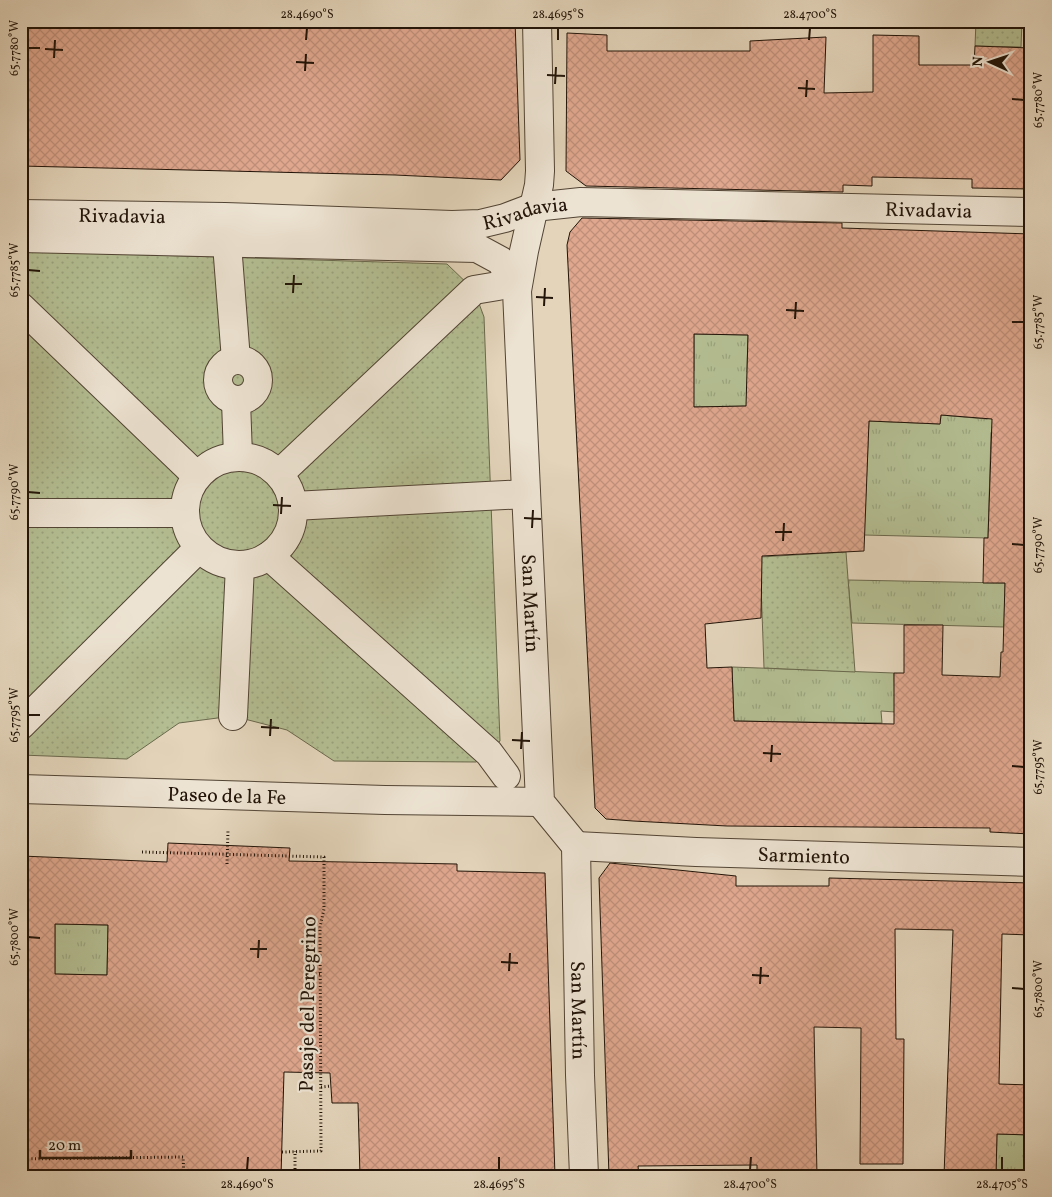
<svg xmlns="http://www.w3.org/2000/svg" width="1052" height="1197" font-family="Vollkorn,serif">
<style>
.grass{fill:url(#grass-tufts);stroke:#6a684c}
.park{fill:url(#park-dots);stroke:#6a684c}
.building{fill:url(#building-cross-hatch);stroke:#221408;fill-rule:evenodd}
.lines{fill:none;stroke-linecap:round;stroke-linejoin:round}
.street-casing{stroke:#524434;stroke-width:30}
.path{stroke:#221408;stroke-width:3;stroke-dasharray:1 2.5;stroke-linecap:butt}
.street{stroke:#ede3d2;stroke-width:28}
.ticks{fill:none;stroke:#221408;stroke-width:2}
.labels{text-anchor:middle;stroke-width:4.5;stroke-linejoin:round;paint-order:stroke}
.street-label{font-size:20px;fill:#221408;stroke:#ede3d2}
.neatline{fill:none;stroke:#221408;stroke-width:2}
.ticks-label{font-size:12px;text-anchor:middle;fill:#221408}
</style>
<defs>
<pattern id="grass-tufts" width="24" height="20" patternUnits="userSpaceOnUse" patternTransform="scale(1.25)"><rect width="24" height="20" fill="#b3bd91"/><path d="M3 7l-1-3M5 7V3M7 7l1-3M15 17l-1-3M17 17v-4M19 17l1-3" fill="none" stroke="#9aa27c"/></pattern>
<pattern id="park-dots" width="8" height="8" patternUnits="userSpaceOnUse" patternTransform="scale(1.25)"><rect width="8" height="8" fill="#b3bd91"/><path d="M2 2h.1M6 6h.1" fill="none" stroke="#9aa27c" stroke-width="1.8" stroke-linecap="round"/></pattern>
<pattern id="building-cross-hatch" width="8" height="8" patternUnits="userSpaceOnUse" patternTransform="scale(1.25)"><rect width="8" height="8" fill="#dfa78e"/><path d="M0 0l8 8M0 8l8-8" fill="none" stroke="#bf8f79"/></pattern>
</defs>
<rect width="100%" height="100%" fill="#e3d4ba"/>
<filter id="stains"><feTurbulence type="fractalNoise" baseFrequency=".004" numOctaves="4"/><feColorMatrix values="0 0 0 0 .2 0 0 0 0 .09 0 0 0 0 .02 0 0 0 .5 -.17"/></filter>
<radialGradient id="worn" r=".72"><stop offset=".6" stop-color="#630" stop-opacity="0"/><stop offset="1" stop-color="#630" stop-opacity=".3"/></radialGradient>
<!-- grass -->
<g class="grass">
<polygon points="694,334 748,335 747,372 790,372 870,404 688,407 688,372 694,371"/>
<polygon points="999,412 991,433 988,538 864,535 869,421 940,424 941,415 987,419"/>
<polygon points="848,580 1005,583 1004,627 852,623"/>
<polygon points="732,667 894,673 895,712 881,711 882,723 734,721"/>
<polygon points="55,924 108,925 107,975 55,974"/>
<polygon points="997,1134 1031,1135 1031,1176 996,1176"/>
</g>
<!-- park -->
<g class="park">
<polygon points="976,21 1022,21 1021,47 975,46"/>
<polygon points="21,251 447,264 474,290 484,317 500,741 489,753 476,762 334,761 287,730 233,716 179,723 127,759 21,755"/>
<polygon points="846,552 855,672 764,668 760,557"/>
</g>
<!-- building -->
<g class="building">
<polygon points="21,21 235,21 235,24 289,24 289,21 515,21 520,160 501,180 395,175 21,166"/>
<polygon points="567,33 607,35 607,51 750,51 750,41 826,37 824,93 873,92 873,35 919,36 919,65 974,65 975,46 1031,48 1031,189 972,188 972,179 872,177 872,186 843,185 843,192 586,186 566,171"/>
<path d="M582 218 842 223V228L1031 234V440H1028L1024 489H1031V834L990 832V828L727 826 633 821 606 819 595 808 567 245 570 232ZM694 334 748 335 746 406 694 407ZM941 415 992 419 988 538H984L983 583H1005L1003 652H1001L1000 677 942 675 943 625H904V673H894V724L734 721 732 667 707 668 705 624 761 618 762 556 864 551 869 421 940 424Z"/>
<path d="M168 843 290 848 289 861 457 864V871L545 873 555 1176H360L358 1103H332L330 1073 284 1072 281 1176H21V856L167 862ZM55 924 108 925 107 975 55 974Z"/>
<polygon points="610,863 736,876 736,886 829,886 829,878 1031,883 1031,935 1002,934 999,1084 1031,1085 1031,1135 997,1134 996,1176 944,1176 953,930 895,929 896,1039 904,1039 903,1164 860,1164 861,1028 814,1027 817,1176 757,1176 757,1165 638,1166 639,1176 609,1176 599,878"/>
</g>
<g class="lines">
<!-- street casing -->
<g class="street-casing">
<g id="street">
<path id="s1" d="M537 21 540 171 539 185 524 251 517 291 540 802 576 846 580 1075 584 1176"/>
<path id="s2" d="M21 214 225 217 452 225 480 224 505 218 534 207 581 202 1031 212"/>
<polyline points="21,238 477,248 501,261 517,291"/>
<polyline points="228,257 236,360"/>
<polyline points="21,307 197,476"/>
<circle cx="238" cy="380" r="20"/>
<polyline points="236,401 238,456"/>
<circle cx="239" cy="511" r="54"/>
<polyline points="279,474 474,290 498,286"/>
<polyline points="293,506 526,494"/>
<polyline points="21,513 185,513"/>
<polyline points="269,556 489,753 506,776"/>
<polyline points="233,716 240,565"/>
<polyline points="21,725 199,548"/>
<path id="s3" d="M21 789 385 800 540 802"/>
<path id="s4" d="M576 846 696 852 1031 862"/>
</g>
</g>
<!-- path -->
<g class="path">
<polyline points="142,852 324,857 324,909 320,927 321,1151 282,1152"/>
<polyline points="227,864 228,830"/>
<polyline points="305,974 321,974"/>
<polyline points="321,1087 331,1086"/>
<polyline points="21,1159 183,1157 184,1176"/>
<polyline points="295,1176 295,1151"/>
</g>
<!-- street -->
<use href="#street" class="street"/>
</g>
<!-- ticks -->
<path class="ticks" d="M306 40 307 28M558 40V28M809 40 810 28M28 48H40M45 49 63 50M54 58 55 40M296 62 314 63M305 71 306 54M547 75 565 76M555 84 556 67M798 88 815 89M806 97 807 80M1012 99 1024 100M28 270 40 271M285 284H302M293 293 294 275M536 297 553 298M544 306 545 288M786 310 804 311M795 319 796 302M1012 322H1024M28 492 40 493M273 505 291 506M281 514 282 497M524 518 541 519M532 528 533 510M775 532H792M783 541 784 523M1012 544 1024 545M28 715H40M261 727 279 728M270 736 271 719M512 740 530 741M521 749 522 732M763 753 781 754M771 762 772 745M1012 766 1024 767M28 937 40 938M250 949H267M258 958 259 940M501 962 518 963M509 971 510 953M752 975 769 976M760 984 761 967M1012 988 1024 989M247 1170 248 1157M499 1170V1157M750 1170 751 1157M1002 1170V1157"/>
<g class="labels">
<!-- street labels -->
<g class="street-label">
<text dy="7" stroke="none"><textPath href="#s2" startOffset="911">Rivadavia</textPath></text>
<text dy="7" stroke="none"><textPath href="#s2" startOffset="506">Rivadavia</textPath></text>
<text dy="7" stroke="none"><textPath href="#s2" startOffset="101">Rivadavia</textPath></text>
<text dy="7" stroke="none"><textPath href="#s1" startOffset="585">San Martín</textPath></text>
<text dy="7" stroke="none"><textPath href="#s3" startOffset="206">Paseo de la Fe</textPath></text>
<text dy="7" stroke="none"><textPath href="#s4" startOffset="228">Sarmiento</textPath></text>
<text transform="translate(307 1004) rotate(-89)" y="7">Pasaje del Peregrino</text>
<text dy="7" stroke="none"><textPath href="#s1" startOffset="1005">San Martín</textPath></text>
</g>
</g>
<!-- margin -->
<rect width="1052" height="1197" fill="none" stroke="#e3d4ba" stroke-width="55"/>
<!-- north arrow -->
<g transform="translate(990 62) rotate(273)" stroke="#ede3d2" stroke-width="4" paint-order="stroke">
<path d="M0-4L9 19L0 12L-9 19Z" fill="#221408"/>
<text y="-8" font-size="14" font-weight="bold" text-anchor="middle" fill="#221408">N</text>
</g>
<!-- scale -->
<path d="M40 1150v8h91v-8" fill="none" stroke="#221408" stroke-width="2.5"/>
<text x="48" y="1150" font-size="15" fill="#221408" stroke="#ede3d2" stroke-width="4" paint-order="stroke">20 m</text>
<rect x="28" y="28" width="996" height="1142" class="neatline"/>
<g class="ticks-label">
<text x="307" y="18">28.4690°S</text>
<text x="558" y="18">28.4695°S</text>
<text x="810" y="18">28.4700°S</text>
<text transform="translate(14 48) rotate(-90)" y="4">65.7780°W</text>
<text transform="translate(1038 100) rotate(-90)" y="4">65.7780°W</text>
<text transform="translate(14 270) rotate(-90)" y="4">65.7785°W</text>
<text transform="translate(1038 322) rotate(-90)" y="4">65.7785°W</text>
<text transform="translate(14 492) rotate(-90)" y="4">65.7790°W</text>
<text transform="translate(1038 545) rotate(-90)" y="4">65.7790°W</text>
<text transform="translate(14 715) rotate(-90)" y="4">65.7795°W</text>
<text transform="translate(1038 767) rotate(-90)" y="4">65.7795°W</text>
<text transform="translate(14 937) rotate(-90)" y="4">65.7800°W</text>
<text transform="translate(1038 989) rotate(-90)" y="4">65.7800°W</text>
<text x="247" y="1188">28.4690°S</text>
<text x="499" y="1188">28.4695°S</text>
<text x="750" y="1188">28.4700°S</text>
<text x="1002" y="1188">28.4705°S</text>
</g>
<rect width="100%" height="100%" filter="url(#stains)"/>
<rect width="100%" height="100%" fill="url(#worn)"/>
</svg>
